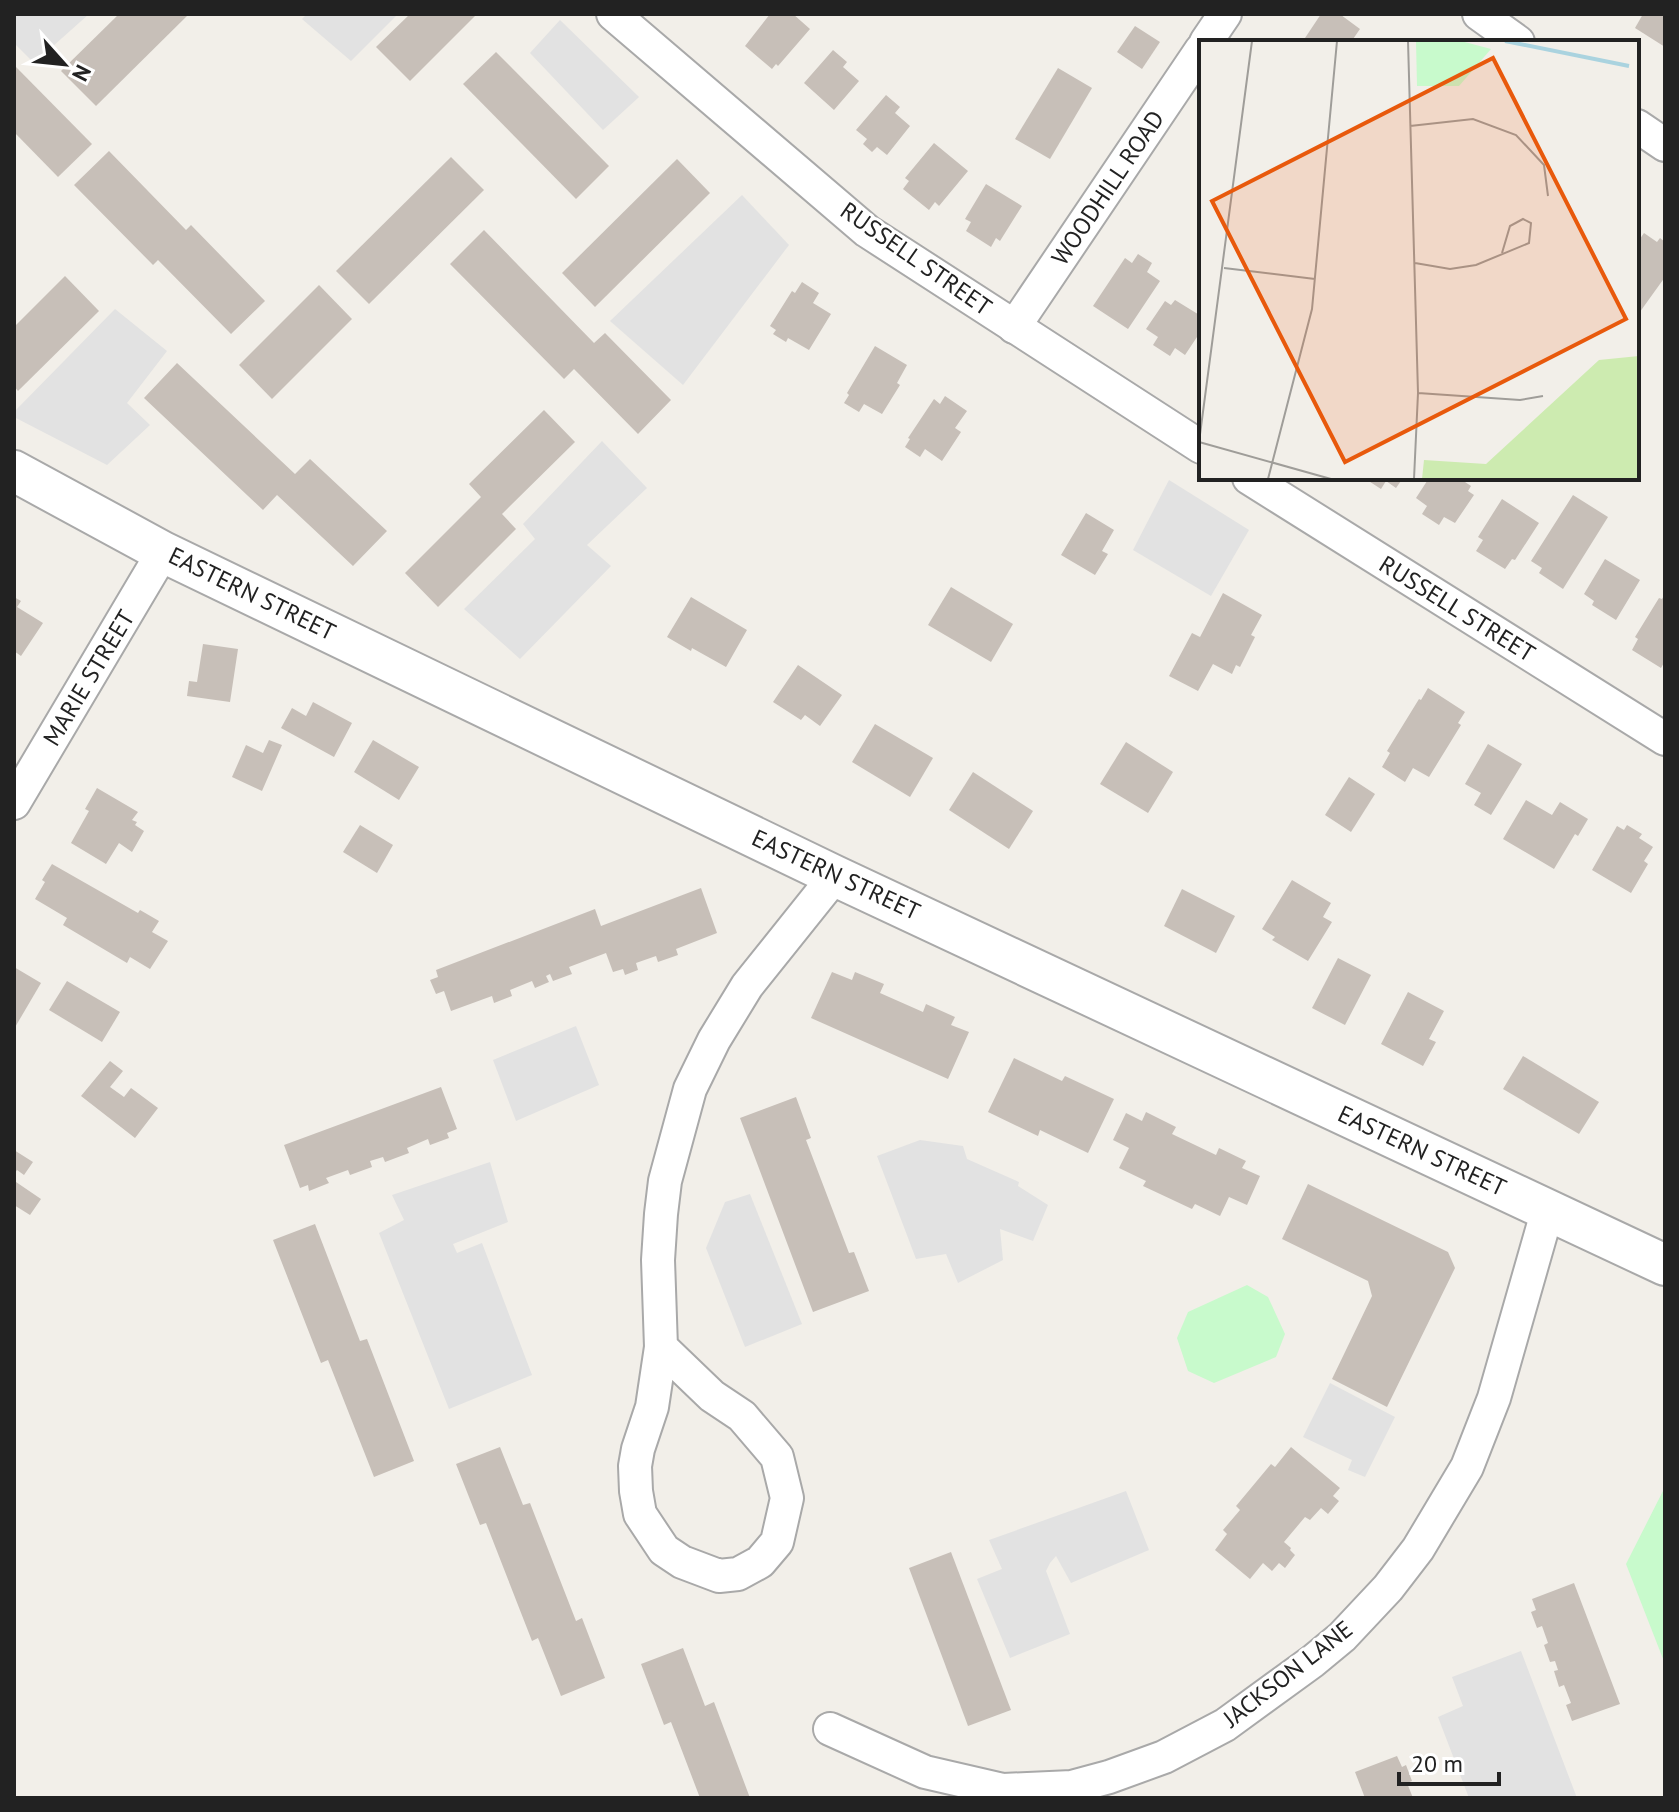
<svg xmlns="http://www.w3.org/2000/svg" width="1679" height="1812" font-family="'PT Sans',sans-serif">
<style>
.park{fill:#c8facc}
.parking{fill:#e2e2e2}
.building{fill:#c7bfb8}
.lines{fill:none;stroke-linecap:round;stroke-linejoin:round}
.minor-casing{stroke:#a9a9a9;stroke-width:36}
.tertiary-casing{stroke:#a9a9a9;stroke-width:44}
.minor{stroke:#fff;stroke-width:32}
.tertiary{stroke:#fff;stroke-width:40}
.labels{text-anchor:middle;stroke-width:6;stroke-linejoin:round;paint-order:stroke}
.street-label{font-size:24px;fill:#222;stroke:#fff}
.inset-river{fill:none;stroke:#aad3df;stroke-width:4}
.inset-road{fill:none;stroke:#9f9d99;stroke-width:2}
.view{fill:#e8590c;fill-opacity:0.15;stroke:#e8590c;stroke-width:4}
.inset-edge{fill:none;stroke:#222;stroke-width:4}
</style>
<rect width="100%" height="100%" fill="#f2efe9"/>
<!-- park -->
<g class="park">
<polygon points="1247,1285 1268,1297 1285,1334 1276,1357 1214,1383 1188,1371 1177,1338 1188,1312"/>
<polygon points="1665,1487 1665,1664 1626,1564"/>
</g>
<!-- parking -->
<g class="parking">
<polygon points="14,14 89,14 34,63 14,43"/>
<polygon points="307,14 398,14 351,61 302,19"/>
<polygon points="560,20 639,97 603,130 530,53"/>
<polygon points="742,195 789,245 683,385 610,321"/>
<polygon points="115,309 167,351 127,403 150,425 107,465 14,417 14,412"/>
<polygon points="602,441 647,488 587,545 611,566 520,659 464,609 535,539 523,524"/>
<polygon points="1169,480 1249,530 1211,596 1133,550"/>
<polygon points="576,1026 599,1085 516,1121 493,1060"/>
<polygon points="920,1140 963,1146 967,1159 1019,1182 1018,1186 1048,1205 1033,1241 1000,1229 1003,1260 958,1283 946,1254 916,1259 877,1156"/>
<polygon points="490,1162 508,1222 453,1244 457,1253 482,1243 532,1375 449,1409 379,1233 404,1220 392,1195"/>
<polygon points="750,1194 802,1324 745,1347 706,1248 725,1202"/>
<polygon points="1330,1383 1395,1417 1365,1477 1348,1470 1352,1460 1303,1437"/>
<polygon points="1126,1491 1149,1550 1071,1583 1056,1556 1050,1563 1046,1571 1070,1634 1010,1658 977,1579 1002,1569 989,1540"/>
<polygon points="1521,1651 1577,1798 1469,1798 1438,1717 1463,1706 1452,1677"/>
</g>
<!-- building -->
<g class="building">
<polygon points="119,14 189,14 96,106 61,71"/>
<polygon points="410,14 477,14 410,81 376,47"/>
<polygon points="770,14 793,14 810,29 778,66 776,64 772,69 745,46"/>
<polygon points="1321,14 1337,14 1341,16 1341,15 1360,29 1351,42 1310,42 1305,38"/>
<polygon points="1643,14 1665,14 1665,47 1635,28"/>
<polygon points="1135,26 1160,42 1142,69 1117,52"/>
<polygon points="833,50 847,62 843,67 859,81 834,110 804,83"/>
<polygon points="496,52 609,166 576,199 463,84"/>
<polygon points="16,67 92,144 58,177 14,132 14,69"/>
<polygon points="1058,68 1092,88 1050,159 1015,139"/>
<polygon points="886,95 900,107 895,113 910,126 887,155 877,147 872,152 863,144 867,139 856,130"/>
<polygon points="934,143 968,171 939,206 935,202 929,210 903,189 909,181 905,178"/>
<polygon points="109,151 186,230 191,225 265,301 231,334 158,260 153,265 74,185"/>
<polygon points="451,157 484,190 369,304 336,271"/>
<polygon points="677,159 710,193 595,307 562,273"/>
<polygon points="986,184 1022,206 1000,241 996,238 991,247 966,231 971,222 965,219"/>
<polygon points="484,230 594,343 605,333 671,400 638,434 574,369 564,379 450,264"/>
<polygon points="1644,233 1657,242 1660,238 1665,242 1665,277 1637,316 1637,243"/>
<polygon points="1138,254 1152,263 1147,272 1160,281 1128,329 1093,306 1125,258 1132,263"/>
<polygon points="65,276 99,311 18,391 14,386 14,327"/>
<polygon points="802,282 819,293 813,303 831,314 809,350 788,338 786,342 773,334 776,330 770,326 792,291 795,293"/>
<polygon points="319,285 352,319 272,399 239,365"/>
<polygon points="1175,300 1201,316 1199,323 1201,324 1201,331 1185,355 1175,348 1170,356 1153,345 1158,337 1146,329 1165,301 1171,305"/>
<polygon points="875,346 907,365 897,383 900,385 882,414 864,404 859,412 844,403 849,395 847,393"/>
<polygon points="177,363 295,474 310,459 387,531 353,566 277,495 263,510 144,398"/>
<polygon points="945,396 967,411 955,428 961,432 942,461 925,449 920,457 905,447 910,439 908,438 934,399 940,404"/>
<polygon points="544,410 575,442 502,514 516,529 438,607 405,573 481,497 469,484"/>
<polygon points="1364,478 1403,478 1396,488 1386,481 1381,489"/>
<polygon points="1429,478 1459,478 1471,486 1468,491 1474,495 1455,523 1444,517 1439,525 1422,514 1427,506 1416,498"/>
<polygon points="1573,495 1608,517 1563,589 1539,573 1542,568 1531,561"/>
<polygon points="1502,499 1539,523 1515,560 1512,559 1505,569 1476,551 1483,540 1478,537"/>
<polygon points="1086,513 1114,530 1102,551 1108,554 1095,575 1061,555"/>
<polygon points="1605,559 1640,580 1616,620 1592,605 1594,601 1584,594"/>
<polygon points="951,587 1013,624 991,662 928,625"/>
<polygon points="1223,593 1262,615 1251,635 1255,637 1240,667 1236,665 1232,674 1213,664 1198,691 1169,676 1192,633 1200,637"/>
<polygon points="1665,594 1665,661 1661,668 1632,650 1638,639 1635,637 1659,598 1662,599"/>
<polygon points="14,597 21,601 17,607 43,623 21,656 14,651"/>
<polygon points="691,597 747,630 726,667 692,648 691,651 667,637"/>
<polygon points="203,644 238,649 230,702 187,696 189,681 197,682"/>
<polygon points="798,665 842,695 820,726 805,715 801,720 773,702"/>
<polygon points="1428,688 1465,712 1458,723 1461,725 1429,777 1413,768 1405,782 1382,767 1390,753 1387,751 1419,699 1421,700"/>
<polygon points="313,702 352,723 334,757 281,728 292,708 306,716"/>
<polygon points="875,724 933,758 910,797 852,762"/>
<polygon points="269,740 282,745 262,791 232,777 246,745 263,753"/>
<polygon points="373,740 419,767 399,800 354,772"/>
<polygon points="1126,742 1173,772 1148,813 1100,784"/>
<polygon points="1488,744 1522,764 1491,815 1474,805 1481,793 1465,784"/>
<polygon points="973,772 1033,811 1009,849 949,810"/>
<polygon points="1349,777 1375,794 1351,832 1325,815"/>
<polygon points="97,788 138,812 132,820 137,822 135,825 144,831 132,852 119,843 106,864 71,843 89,811 85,809"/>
<polygon points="1526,800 1552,815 1560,802 1588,819 1578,836 1575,834 1554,869 1503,839"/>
<polygon points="360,825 393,845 377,873 343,852"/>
<polygon points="1627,825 1642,834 1639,838 1653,847 1644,861 1648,864 1631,893 1592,870 1617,826 1624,830"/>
<polygon points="52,864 138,913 140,910 159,921 152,932 168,941 150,969 130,957 127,963 63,925 67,918 35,899 45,882 42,880"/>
<polygon points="1292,880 1331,903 1323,917 1332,922 1308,961 1272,940 1275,937 1262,929"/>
<polygon points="701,888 717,933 676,949 678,955 658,962 656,956 636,963 638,970 625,975 623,969 613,972 606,953 569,967 572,974 553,981 550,974 546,976 549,982 535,988 532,981 510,990 512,996 494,1003 492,996 451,1011 444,991 436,994 430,980 438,977 436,970 595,909 601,926"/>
<polygon points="1182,889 1235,916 1216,953 1164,926"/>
<polygon points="1338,958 1371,975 1345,1025 1312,1008"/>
<polygon points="14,967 41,983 14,1029"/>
<polygon points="832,972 852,980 855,972 884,984 880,993 923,1012 926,1004 955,1017 951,1025 969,1032 948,1079 811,1018"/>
<polygon points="67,981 120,1012 102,1042 49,1010"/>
<polygon points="1408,992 1444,1011 1429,1039 1436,1042 1423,1066 1381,1044"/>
<polygon points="1523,1056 1599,1102 1579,1134 1503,1089"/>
<polygon points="1014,1058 1062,1081 1065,1076 1114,1099 1088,1153 1040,1130 1038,1136 988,1112"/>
<polygon points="110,1061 123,1071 110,1087 124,1097 131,1088 158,1108 135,1138 81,1096"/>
<polygon points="441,1087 457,1129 447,1133 449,1138 430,1145 428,1139 407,1148 409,1153 385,1162 383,1157 370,1161 372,1167 350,1175 348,1170 326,1178 329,1183 309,1191 308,1185 300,1188 284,1145"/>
<polygon points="796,1097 811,1138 806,1140 849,1253 854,1252 869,1291 813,1312 740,1118"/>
<polygon points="1146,1112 1176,1127 1172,1134 1216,1155 1219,1148 1246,1161 1242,1168 1260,1176 1247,1205 1229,1197 1220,1216 1195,1204 1192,1209 1143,1186 1146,1181 1119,1168 1129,1148 1113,1140 1126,1113 1142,1121"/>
<polygon points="14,1150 33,1162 24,1175 17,1170 14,1174"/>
<polygon points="16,1182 41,1199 30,1215 14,1205 14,1185"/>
<polygon points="1308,1184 1448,1252 1455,1268 1387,1407 1332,1379 1372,1296 1368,1281 1282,1239"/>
<polygon points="315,1224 360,1341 367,1339 414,1461 374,1477 328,1360 321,1363 273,1240"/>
<polygon points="500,1447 523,1505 530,1503 576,1621 582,1618 605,1678 561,1696 538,1638 532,1641 486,1523 480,1525 456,1464"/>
<polygon points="1291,1447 1340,1488 1333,1496 1339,1501 1328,1514 1321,1508 1310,1520 1305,1517 1284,1542 1291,1548 1290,1550 1295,1555 1285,1568 1279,1563 1272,1571 1263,1563 1250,1579 1215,1550 1227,1534 1223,1530 1240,1510 1236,1506 1271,1464 1275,1467"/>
<polygon points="951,1552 1011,1710 968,1726 909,1568"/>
<polygon points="1574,1583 1620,1704 1572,1721 1566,1705 1571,1703 1564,1685 1559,1687 1554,1671 1558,1670 1555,1661 1550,1662 1544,1645 1548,1643 1542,1626 1537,1628 1531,1612 1536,1610 1532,1599"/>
<polygon points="683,1648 705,1706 714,1702 750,1798 700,1798 671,1722 664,1725 641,1664"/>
<polygon points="1397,1756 1402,1767 1406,1765 1412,1781 1407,1783 1413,1798 1365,1798 1355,1772"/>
</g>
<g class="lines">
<!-- minor casing -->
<g class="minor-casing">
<g id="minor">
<polyline points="613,14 867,231 1201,447"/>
<polyline points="1479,14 1518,42"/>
<polyline points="1206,42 1225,14"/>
<polyline points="1637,126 1665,145"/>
<polyline points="1014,327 1201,50"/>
<polyline points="1249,478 1665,739"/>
<polyline points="14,803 163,552"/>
<polyline points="661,1347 712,1396 742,1416 777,1457 787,1498 777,1542 760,1562 738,1574 719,1576 682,1562 664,1550 640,1514 636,1491 635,1466 638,1449 652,1407 661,1347 658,1260 661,1214 665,1181 690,1089 714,1040 747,986 835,876"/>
<polyline points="830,1729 925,1772 1003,1790 1072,1787 1109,1777 1164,1757 1225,1725 1313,1661 1342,1637 1388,1588 1418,1549 1467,1467 1494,1398 1548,1209"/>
</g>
</g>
<!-- tertiary casing -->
<g class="tertiary-casing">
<polyline id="tertiary" points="14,471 163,552 835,876 1665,1265"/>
</g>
<!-- minor -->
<use href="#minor" class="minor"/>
<!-- tertiary -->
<use href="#tertiary" class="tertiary"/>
</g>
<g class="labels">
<!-- street labels -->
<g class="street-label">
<text transform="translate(1108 188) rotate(-56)" y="8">WOODHILL ROAD</text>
<text transform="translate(916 259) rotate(35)" y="8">RUSSELL STREET</text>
<text transform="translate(252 594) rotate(26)" y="8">EASTERN STREET</text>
<text transform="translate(1457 609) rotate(32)" y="8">RUSSELL STREET</text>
<text transform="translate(89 678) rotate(-59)" y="8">MARIE STREET</text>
<text transform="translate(836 875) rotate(25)" y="8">EASTERN STREET</text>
<text transform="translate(1422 1151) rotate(25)" y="8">EASTERN STREET</text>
<text transform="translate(1288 1674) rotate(-38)" y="8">JACKSON LANE</text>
</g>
</g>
<!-- overview -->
<g transform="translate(1199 40)">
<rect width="440" height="440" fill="#f2efe9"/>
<path d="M440 316V439H223L225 420 287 424 400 320Z" fill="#cdebb0"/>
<path d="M217 1H262L292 9 260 46H218Z" fill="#c8facc"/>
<path class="inset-river" d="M306 1 430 26"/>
<path class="inset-road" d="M209 1 219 353 215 439M211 86 274 79 317 95 345 125 349 156M216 223 251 229 277 225 330 203 332 183 324 179 311 186 303 213M25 228 116 239M219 353 321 360 344 356M0 402 53 1M0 402 132 439M69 439 113 269 138 1"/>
<path class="view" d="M294 18 427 279 146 422 13 161Z"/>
<rect width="440" height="440" class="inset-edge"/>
</g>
<!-- border -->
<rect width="1679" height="1812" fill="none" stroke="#222222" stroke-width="32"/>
<!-- north arrow -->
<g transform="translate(64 64) rotate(117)" stroke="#ffffff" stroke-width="6" paint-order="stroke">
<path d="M0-6L14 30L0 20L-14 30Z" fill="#222222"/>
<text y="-12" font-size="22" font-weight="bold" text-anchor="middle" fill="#222222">N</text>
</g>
<!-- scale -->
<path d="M1399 1772v12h100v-12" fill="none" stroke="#222222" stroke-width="4"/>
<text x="1411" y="1772" font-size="24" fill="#222222" stroke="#ffffff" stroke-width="6" paint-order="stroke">20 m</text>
</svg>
